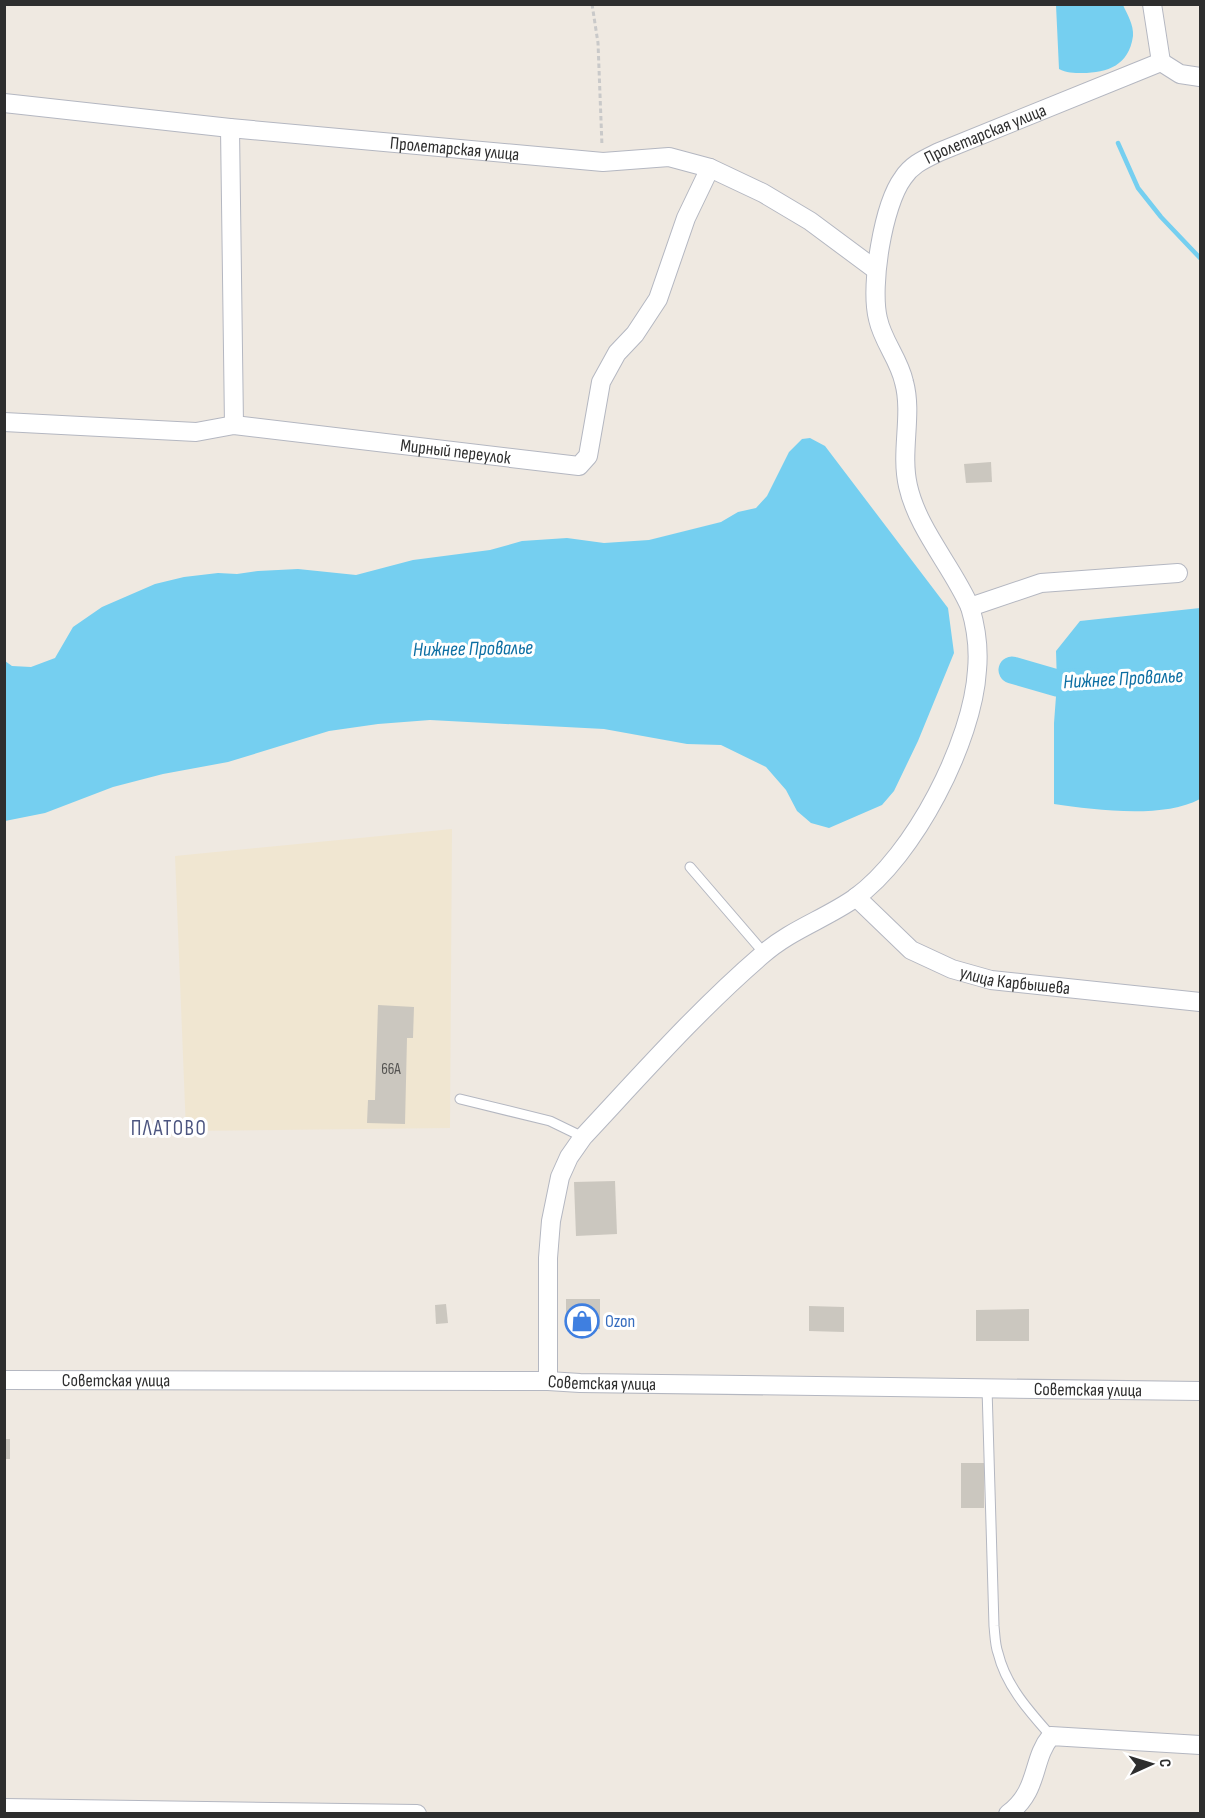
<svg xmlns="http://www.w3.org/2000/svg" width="1205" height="1818" font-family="'Sofia Sans Condensed',sans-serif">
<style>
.education{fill:#f0e6d1}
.water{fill:#75cff0}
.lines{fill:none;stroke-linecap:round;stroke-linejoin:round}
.stream{stroke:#75cff0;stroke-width:4.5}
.river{stroke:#75cff0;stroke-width:27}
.building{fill:#cbc7bf}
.lane-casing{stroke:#b4b7c1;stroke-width:11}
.street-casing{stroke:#b4b7c1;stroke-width:20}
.path{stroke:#c9c9c9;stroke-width:3;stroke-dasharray:4.5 3;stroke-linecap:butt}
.lane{stroke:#fff;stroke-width:9}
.street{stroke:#fff;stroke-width:18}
.labels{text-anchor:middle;stroke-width:6;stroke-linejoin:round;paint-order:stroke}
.number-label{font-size:15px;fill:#555452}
.street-label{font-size:18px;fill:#2e2e2e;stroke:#fff}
.shop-label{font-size:18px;fill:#366cbe;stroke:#fff;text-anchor:start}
.water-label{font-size:20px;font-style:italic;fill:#0d6fa3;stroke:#fff}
.quarter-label{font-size:21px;letter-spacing:1.5px;fill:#4d5680;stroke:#fff}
</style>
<rect width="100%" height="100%" fill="#efe9e1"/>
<!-- education -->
<polygon class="education" points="452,829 450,1128 186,1131 175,856"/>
<!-- water -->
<g class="water">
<path d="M1056 5H1123C1127 14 1134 25 1133 36 1129 65 1108 73 1082 73 1074 73 1066 73 1059 69Z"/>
<polygon points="810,438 825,446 948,608 954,653 918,741 894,791 882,805 829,828 811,823 797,811 786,790 766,767 721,745 687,744 604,729 430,720 378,724 329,731 228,762 163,774 113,787 45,813 5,821 5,661 12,666 31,667 55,658 73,627 102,607 155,584 184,577 218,573 237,574 258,571 298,569 356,575 413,560 490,550 522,541 567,538 604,543 649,540 721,522 738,512 756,508 767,496 789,452 802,439"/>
<path d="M1200 608V799C1163 819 1095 810 1054 804V723L1057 683 1056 651 1080 621Z"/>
</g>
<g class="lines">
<!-- stream -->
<polyline class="stream" points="1118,143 1138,188 1161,217 1200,258"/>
<!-- river -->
<polyline class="river" points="1012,670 1057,683 1093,681"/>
</g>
<!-- building -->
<g class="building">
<polygon points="991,462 992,482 966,483 964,464"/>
<polygon points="378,1005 414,1007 413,1038 407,1038 405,1124 367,1123 368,1100 375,1100"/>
<polygon points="615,1181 617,1234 576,1236 574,1182"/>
<rect x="566" y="1299" width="34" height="30"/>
<polygon points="446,1304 448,1323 436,1324 435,1305"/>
<polygon points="809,1306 844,1307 844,1332 809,1331"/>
<polygon points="1029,1309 1029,1341 976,1341 976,1310"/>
<rect x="4" y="1439" width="6" height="20"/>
<rect x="961" y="1463" width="23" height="45"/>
</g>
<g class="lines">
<!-- lane casing -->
<g class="lane-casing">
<g id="lane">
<polyline points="690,867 764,953"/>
<polyline points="460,1099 550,1121 583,1137"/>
<path d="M987 1388 994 1626C995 1635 995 1645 998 1653 1006 1686 1029 1711 1051 1736"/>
</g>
</g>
<!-- street casing -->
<g class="street-casing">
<g id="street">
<polyline points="1152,4 1161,62"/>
<path id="s1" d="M4 103 230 128 603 162 669 157 710 168 763 193 810 221 876 270"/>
<polyline points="230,128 234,425"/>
<path id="s2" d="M4 422 196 432 234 425 579 466 588 456 601 382 617 353 635 334 658 299 686 218 710 168"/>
<path id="s3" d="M1178 573 1041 583 970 607C952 566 918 530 908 486 900 451 913 415 904 382 899 359 883 342 878 319 870 286 883 205 903 178 912 164 925 159 939 152L1161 62 1180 74 1200 77"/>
<path id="s4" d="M856 897 911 950 952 969 991 980 1200 1002"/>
<path id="s5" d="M4 1380 548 1381 580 1383 1200 1391"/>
<path d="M548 1381V1258L551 1221 560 1177 569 1157 583 1137C640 1076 699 1009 762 955 790 930 825 919 855 898 914 856 973 741 977 670 979 649 976 627 970 607"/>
<polyline points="4,1808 417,1814"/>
<path d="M1008 1814C1040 1790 1031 1760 1051 1736L1200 1745"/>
</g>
</g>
<!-- path -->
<polyline class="path" points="592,4 598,43 602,146"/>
<!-- lane -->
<use href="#lane" class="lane"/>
<!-- street -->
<use href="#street" class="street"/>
</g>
<!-- icons -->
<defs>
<g id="shop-ring" transform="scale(1.725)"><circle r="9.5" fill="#fff" stroke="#3f7fe0" stroke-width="1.5"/><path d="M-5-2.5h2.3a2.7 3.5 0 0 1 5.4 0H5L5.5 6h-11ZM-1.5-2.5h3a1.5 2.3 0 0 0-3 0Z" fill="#3f7fe0"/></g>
</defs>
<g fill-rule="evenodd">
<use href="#shop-ring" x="582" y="1321"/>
</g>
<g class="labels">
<!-- number labels -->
<g class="number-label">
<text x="391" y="1074">66А</text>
</g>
<!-- street labels -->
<g class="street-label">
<text dy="6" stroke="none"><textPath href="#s3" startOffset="762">Пролетарская улица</textPath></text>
<text dy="6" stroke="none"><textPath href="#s1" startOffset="453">Пролетарская улица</textPath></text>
<text dy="6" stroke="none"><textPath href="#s2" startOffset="454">Мирный переулок</textPath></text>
<text dy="6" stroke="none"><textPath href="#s4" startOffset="186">улица Карбышева</textPath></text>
<text dy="6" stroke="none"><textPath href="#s5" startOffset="112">Советская улица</textPath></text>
<text dy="6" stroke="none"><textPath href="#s5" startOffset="598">Советская улица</textPath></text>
<text dy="6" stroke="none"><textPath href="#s5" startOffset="1084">Советская улица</textPath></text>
</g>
<!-- shop labels -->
<g class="shop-label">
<text x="605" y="1327">Ozon</text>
</g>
<!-- water labels -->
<g class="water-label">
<text transform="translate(473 648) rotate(-1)" y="7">Нижнее Провалье</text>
<text transform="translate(1123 678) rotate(-3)" y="7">Нижнее Провалье</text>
</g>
<!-- quarter labels -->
<g class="quarter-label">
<text x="169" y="1135">ПЛАТОВО</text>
</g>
</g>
<!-- border -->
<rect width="1205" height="1818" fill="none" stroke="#2e2e2e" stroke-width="12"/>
<!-- north arrow -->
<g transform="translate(1151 1764) rotate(86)" stroke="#ffffff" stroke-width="4.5" paint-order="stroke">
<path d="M0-4.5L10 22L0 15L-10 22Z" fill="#2e2e2e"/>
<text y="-9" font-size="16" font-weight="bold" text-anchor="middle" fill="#2e2e2e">С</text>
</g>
</svg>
